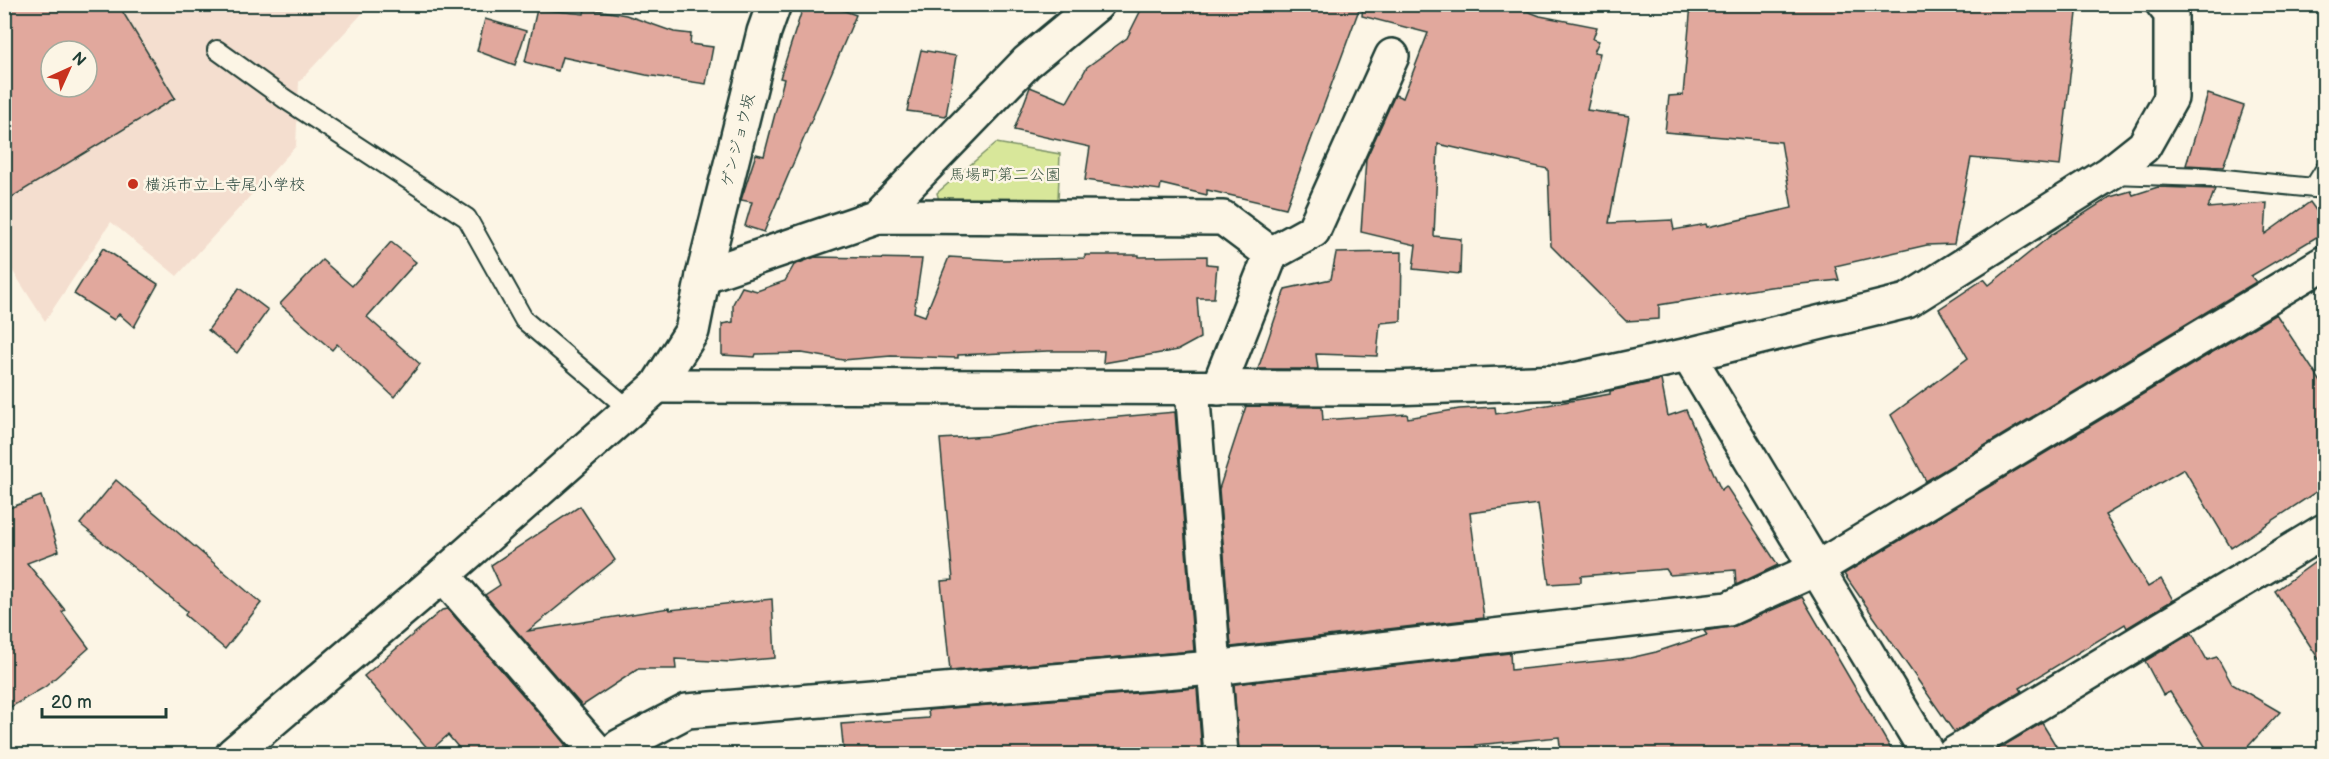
<svg xmlns="http://www.w3.org/2000/svg" width="2329" height="759" font-family="'Balsamiq Sans','Klee One',sans-serif">
<style>
.built{fill:#f4decf;fill-rule:evenodd}
.green{fill:#d8e79a;stroke:#7c9267;stroke-width:1.5}
.building{fill:#e1a89d;stroke:#1f3d34;stroke-width:1.5;fill-rule:evenodd}
.lines{fill:none;stroke-linecap:round;stroke-linejoin:round}
.service-casing{stroke:#1f3d34;stroke-width:22}
.minor-casing{stroke:#1f3d34;stroke-width:38}
.tertiary-casing{stroke:#1f3d34;stroke-width:38}
.service{stroke:#fcf5e5;stroke-width:18}
.minor{stroke:#fcf5e5;stroke-width:33}
.tertiary{stroke:#fcf5e5;stroke-width:33}
.poi-dot{fill:#c8321e;stroke:#fcf5e5;stroke-width:2}
.labels{text-anchor:middle;stroke-width:5;stroke-linejoin:round;paint-order:stroke}
.street-label{font-size:16px;fill:#1f3d34;stroke:#fcf5e5}
.park-label{font-size:16px;fill:#3b5643;stroke:#fcf5e5}
.poi-label{font-size:16px;fill:#1f3d34;stroke:#fcf5e5;text-anchor:start}
</style>
<rect width="100%" height="100%" fill="#fcf5e5"/>
<filter id="ink" filterUnits="userSpaceOnUse"><feTurbulence type="fractalNoise" baseFrequency=".0167" numOctaves="2"/><feDisplacementMap in="SourceGraphic" scale="12" xChannelSelector="R" yChannelSelector="G"/><feConvolveMatrix kernelMatrix="1 2 1 2 8 2 1 2 1" color-interpolation-filters="sRGB"/></filter>
<g filter="url(#ink)">
<!-- built -->
<path class="built" d="M4 5H370L299 82 296 146 177 276 111 222 45 321 5 259ZM51 51H87V87H51Z"/>
<!-- green -->
<polygon class="green" points="996,143 1060,154 1058,200 941,207 937,193"/>
<!-- building -->
<g class="building">
<path d="M4 4H118L175 98 4 202ZM51 51H87V87H51Z"/>
<polygon points="804,4 826,4 856,15 764,232 745,226 752,202 741,200 756,154 764,156 784,79 780,78"/>
<polygon points="1144,4 1361,4 1286,208 1207,190 1207,195 1161,184 1160,190 1085,180 1090,147 1014,130 1030,87 1067,102 1087,67 1127,38"/>
<polygon points="1363,4 1511,5 1540,16 1597,27 1593,39 1599,41 1594,52 1600,53 1587,110 1629,116 1609,223 1672,220 1674,230 1706,224 1707,227 1792,208 1781,142 1665,132 1669,96 1683,95 1691,4 2078,4 2060,166 1971,158 1954,244 1927,245 1835,266 1839,280 1770,287 1659,305 1659,319 1626,321 1551,246 1548,169 1438,144 1434,236 1461,239 1460,274 1413,269 1416,245 1361,232 1366,159 1395,95 1403,98 1428,33 1362,16"/>
<polygon points="585,8 626,15 674,32 691,34 690,44 713,47 706,84 646,75 562,57 558,71 525,62 537,9 584,14"/>
<polygon points="485,19 526,31 515,65 477,51"/>
<polygon points="921,50 956,56 946,116 907,111"/>
<polygon points="2208,94 2244,106 2223,167 2186,165"/>
<polygon points="2158,187 2215,189 2208,208 2267,203 2265,234 2310,202 2325,223 2325,232 2251,276 2256,282 1926,481 1891,415 1968,358 1939,309 1984,279 1989,285 2054,233 2110,197 2131,191 2133,195"/>
<polygon points="391,242 416,262 367,317 420,364 394,397 337,344 332,350 280,304 322,260 352,286"/>
<polygon points="103,248 158,284 134,327 119,314 114,320 74,294"/>
<polygon points="1402,252 1401,321 1380,323 1377,356 1316,354 1318,369 1258,369 1285,289 1331,279 1336,253"/>
<polygon points="1085,255 1139,255 1139,257 1207,256 1207,264 1217,265 1214,298 1197,298 1200,338 1178,350 1103,363 1104,351 1048,351 958,355 958,358 891,356 843,360 802,353 756,354 755,357 722,355 722,324 733,322 733,304 742,287 757,291 785,281 794,265 815,257 922,259 914,312 925,316 949,257 1000,260 1085,258"/>
<polygon points="239,288 268,310 237,353 208,330"/>
<polygon points="2276,314 2325,388 2325,486 2231,548 2184,469 2105,515 2148,587 2161,579 2173,600 2127,628 2125,624 2020,688 2022,691 1954,732 1844,574"/>
<polygon points="1661,380 1668,416 1686,410 1721,490 1726,486 1778,565 1736,585 1735,570 1670,575 1666,569 1581,576 1581,582 1549,584 1538,504 1470,513 1484,618 1231,647 1219,489 1246,406 1322,407 1323,420 1407,414 1408,418 1459,409 1495,407 1496,414 1610,394 1610,391"/>
<polygon points="1175,412 1194,651 950,671 941,581 953,580 940,439 989,436 1061,422"/>
<polygon points="116,480 261,603 225,649 185,615 187,611 80,524"/>
<polygon points="41,496 59,551 27,563 65,610 62,612 89,648 45,687 4,711 4,510"/>
<polygon points="580,506 615,560 528,631 669,608 670,610 772,599 775,658 731,662 675,659 676,669 638,669 582,706 485,595 500,585 491,565"/>
<polygon points="2325,555 2325,669 2275,591"/>
<polygon points="1802,597 1894,754 1561,754 1559,737 1476,745 1476,747 1424,750 1424,754 1239,754 1234,684 1510,653 1511,670 1630,658 1656,652 1707,635 1704,631 1735,626"/>
<polygon points="448,609 550,726 573,754 464,754 448,735 430,751 364,676 442,610"/>
<polygon points="2192,633 2207,660 2217,657 2232,684 2280,712 2241,754 2210,754 2170,692 2163,695 2145,661"/>
<polygon points="1197,688 1202,754 844,754 841,724 929,718 928,710"/>
<polygon points="2042,723 2061,754 1989,754"/>
</g>
<g class="lines">
<!-- service casing -->
<g class="service-casing">
<g id="service">
<polyline points="217,50 285,99 467,218 524,320 630,410"/>
<polyline points="2111,174 2205,177 2324,189"/>
<polyline points="2314,187 2324,171"/>
</g>
</g>
<!-- minor casing -->
<g class="minor-casing">
<g id="minor">
<polyline points="878,216 1027,62 1097,4"/>
<polyline points="703,276 878,216 1223,218 1271,254"/>
<polyline points="1688,355 1928,754"/>
<polyline points="657,386 1391,388 1564,382 1688,355 1907,301 2110,173 2144,146 2171,98 2171,14 2163,4"/>
<polyline points="657,386 692,331 703,276 764,32 774,4"/>
<polyline points="1192,388 1221,754"/>
<polyline points="1218,388 1271,254 1313,231 1392,56"/>
<polyline points="443,575 599,754"/>
<polyline points="612,754 620,746 687,711 1213,668 1728,609 1816,569 2324,263"/>
<polyline points="1954,754 2324,531"/>
</g>
</g>
<!-- tertiary casing -->
<g class="tertiary-casing">
<polyline id="tertiary" points="233,754 443,575 657,386"/>
</g>
<!-- service -->
<use href="#service" class="service"/>
<!-- minor -->
<use href="#minor" class="minor"/>
<!-- tertiary -->
<use href="#tertiary" class="tertiary"/>
</g>
</g>
<!-- markers -->
<circle class="poi-dot" cx="133" cy="184" r="6"/>
<g class="labels">
<!-- street labels -->
<g class="street-label">
<text transform="translate(737 140) rotate(-76)" y="6">ゲンジョウ坂</text>
</g>
<!-- park labels -->
<g class="park-label">
<text x="1005" y="180">馬場町第二公園</text>
</g>
<!-- poi labels -->
<g class="poi-label">
<text x="145" y="190">横浜市立上寺尾小学校</text>
</g>
</g>
<!-- margin -->
<rect width="2329" height="759" fill="none" stroke="#fcf5e5" stroke-width="24"/>
<rect x="12" y="12" width="2305" height="735" fill="none" stroke="#1f3d34" stroke-width="2" filter="url(#ink)"/>
<!-- north arrow -->
<g transform="translate(69 69) rotate(45)"><circle r="28" fill="#fcf5e5" stroke="#a4ab9e" stroke-width="1.5"/>
<path d="M0-4.5L10 22L0 15L-10 22Z" fill="#c8321e"/>
<text y="-9" font-size="16" font-weight="bold" text-anchor="middle" fill="#1f3d34">N</text>
</g>
<!-- scale -->
<path d="M42 708v9h124v-9" fill="none" stroke="#1f3d34" stroke-width="3"/>
<text x="51" y="708" font-size="18" fill="#1f3d34" stroke="#fcf5e5" stroke-width="4.5" paint-order="stroke">20 m</text>
</svg>
